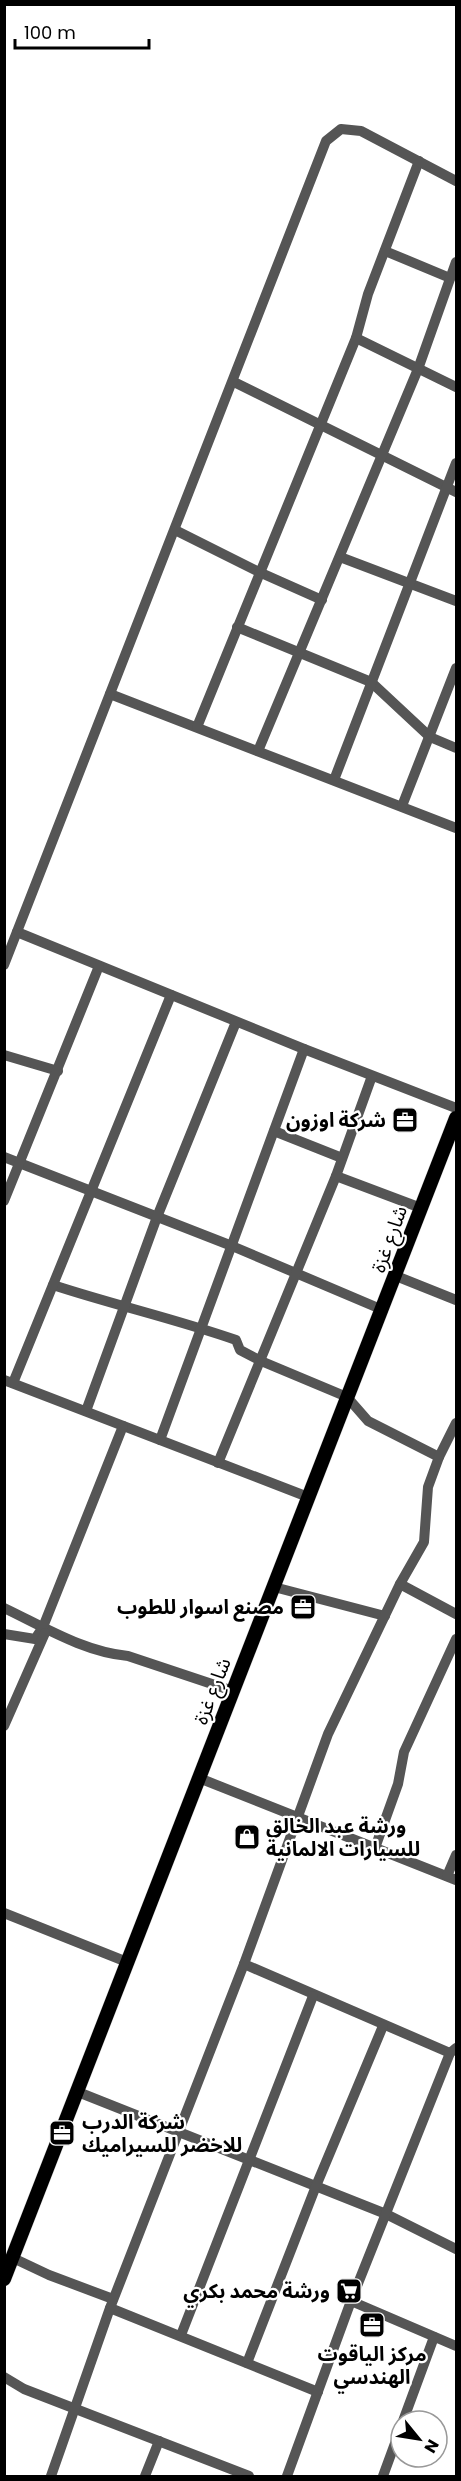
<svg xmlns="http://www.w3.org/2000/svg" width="461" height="2481" font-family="Poppins,'Noto Sans Arabic',sans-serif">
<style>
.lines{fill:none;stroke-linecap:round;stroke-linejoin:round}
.major-casing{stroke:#dbdbdb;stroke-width:15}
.minor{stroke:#555;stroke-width:10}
.major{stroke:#000;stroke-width:14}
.labels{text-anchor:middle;stroke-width:4.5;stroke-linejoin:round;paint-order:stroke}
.poi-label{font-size:20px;font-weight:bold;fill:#000;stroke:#fff;text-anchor:end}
.street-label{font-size:20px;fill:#000;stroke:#fff}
</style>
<rect width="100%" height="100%" fill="#fff"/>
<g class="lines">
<!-- major casing -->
<g class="major-casing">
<polyline id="major" points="4,2279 456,1118"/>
</g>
<!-- minor -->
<g class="minor">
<polyline points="385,251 450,278"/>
<polyline points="356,338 456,387"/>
<polyline points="234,382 456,492"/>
<polyline points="175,530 259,572 322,600"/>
<polyline points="340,557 456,601"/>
<polyline points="237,627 371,682 430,737 456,748"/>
<polyline points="110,694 456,828"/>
<polyline points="197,727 356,338 368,294 419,161"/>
<polyline points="258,751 418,369 456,262"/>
<polyline points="334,780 456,463"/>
<polyline points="402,806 456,668"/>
<polyline points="17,932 304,1049 456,1108"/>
<polyline points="4,965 326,141 341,129 361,131 456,181"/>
<polyline points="4,1055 58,1071"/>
<polyline points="274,1131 342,1158"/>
<polyline points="4,1157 232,1246 383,1310"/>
<polyline points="336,1176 421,1208"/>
<polyline points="4,1201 99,966"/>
<polyline points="396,1276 456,1300"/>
<path d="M53 1285C114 1305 176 1319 236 1340L240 1350 261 1361 347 1397 368 1421 439 1457"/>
<polyline points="4,1380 308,1497"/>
<polyline points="13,1383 171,995"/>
<polyline points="86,1411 157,1217 236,1022"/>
<polyline points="160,1440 304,1049"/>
<polyline points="218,1463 336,1176 372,1076"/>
<polyline points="400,1584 456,1614"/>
<polyline points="274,1587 385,1616"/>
<path d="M4 1608C44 1627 84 1652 128 1656L233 1691"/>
<polyline points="4,1634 35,1639 43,1627 123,1426"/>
<polyline points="4,1726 45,1633"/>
<polyline points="199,1778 456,1880"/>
<polyline points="375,1848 398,1784 404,1752 456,1639"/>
<polyline points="447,1876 456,1855"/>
<polyline points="4,1913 127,1962"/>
<polyline points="244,1964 450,2053"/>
<polyline points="78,2092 386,2214 456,2249"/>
<polyline points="13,2258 49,2275 113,2299"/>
<polyline points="351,2301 456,2346"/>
<polyline points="110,2308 318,2392"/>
<polyline points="181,2335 313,1996"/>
<polyline points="247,2363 316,2186 383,2026"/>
<polyline points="4,2377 24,2389 249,2476"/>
<polyline points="403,2421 434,2337"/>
<polyline points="51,2476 110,2308 244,1964 328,1734 400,1584 424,1542 428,1487 439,1457 456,1423"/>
<polyline points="145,2476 159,2441"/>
<polyline points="287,2476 351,2301 450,2053 456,2048"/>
<polyline points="383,2476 401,2427"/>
</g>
<!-- major -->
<use href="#major" class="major"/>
</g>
<!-- icons -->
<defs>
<g id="office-square" transform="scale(1.35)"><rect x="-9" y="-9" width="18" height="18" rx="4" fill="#000" stroke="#fff"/><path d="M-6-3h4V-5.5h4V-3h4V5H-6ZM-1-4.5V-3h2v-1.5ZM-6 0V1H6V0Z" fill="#fff"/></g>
<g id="shop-square" transform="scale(1.35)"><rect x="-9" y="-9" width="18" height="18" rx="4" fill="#000" stroke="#fff"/><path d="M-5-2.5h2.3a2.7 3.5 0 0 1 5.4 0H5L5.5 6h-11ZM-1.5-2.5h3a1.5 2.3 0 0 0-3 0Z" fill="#fff"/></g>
<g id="supermarket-square" transform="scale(1.35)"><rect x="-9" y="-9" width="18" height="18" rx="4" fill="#000" stroke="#fff"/><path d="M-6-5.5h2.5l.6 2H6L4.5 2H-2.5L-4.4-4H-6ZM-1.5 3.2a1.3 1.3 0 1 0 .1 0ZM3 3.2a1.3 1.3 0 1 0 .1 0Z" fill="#fff"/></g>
</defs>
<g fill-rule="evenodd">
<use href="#office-square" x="405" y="1120"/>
<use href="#office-square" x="303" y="1607"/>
<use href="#shop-square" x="247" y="1837"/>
<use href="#office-square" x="62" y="2133"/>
<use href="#supermarket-square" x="349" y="2291"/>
<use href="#office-square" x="372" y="2325"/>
</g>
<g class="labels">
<!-- poi labels -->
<g class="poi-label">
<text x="386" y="1127">شركة اوزون</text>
<text x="284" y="1614">مصنع اسوار للطوب</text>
<text x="266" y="1833" text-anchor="start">ورشة عبد الخالق<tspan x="266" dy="23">للسيارات الالمانية</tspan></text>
<text x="82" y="2129" text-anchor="start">شركة الدرب<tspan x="82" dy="23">للاخضر للسيراميك</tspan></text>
<text x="330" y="2298">ورشة محمد بكري</text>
<text x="372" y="2361" text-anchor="middle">مركز الياقوت<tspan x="372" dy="23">الهندسي</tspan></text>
</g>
<!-- street labels -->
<g class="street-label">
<text transform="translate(389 1239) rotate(-70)" y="7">شارع غزة</text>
<text transform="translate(212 1691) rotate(-69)" y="7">شارع غزة</text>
</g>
</g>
<!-- border -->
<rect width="461" height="2481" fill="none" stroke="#000000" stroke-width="12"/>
<!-- north arrow -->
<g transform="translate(419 2439) rotate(120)"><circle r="28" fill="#ffffff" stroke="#999999" stroke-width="1.5"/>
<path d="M0-4.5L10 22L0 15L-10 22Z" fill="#000000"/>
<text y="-9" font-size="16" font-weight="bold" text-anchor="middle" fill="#000000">N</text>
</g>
<!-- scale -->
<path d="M15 39v9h134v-9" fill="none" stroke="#000000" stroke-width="3"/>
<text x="24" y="39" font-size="18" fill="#000000" stroke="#ffffff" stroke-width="4.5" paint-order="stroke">100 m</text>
</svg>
